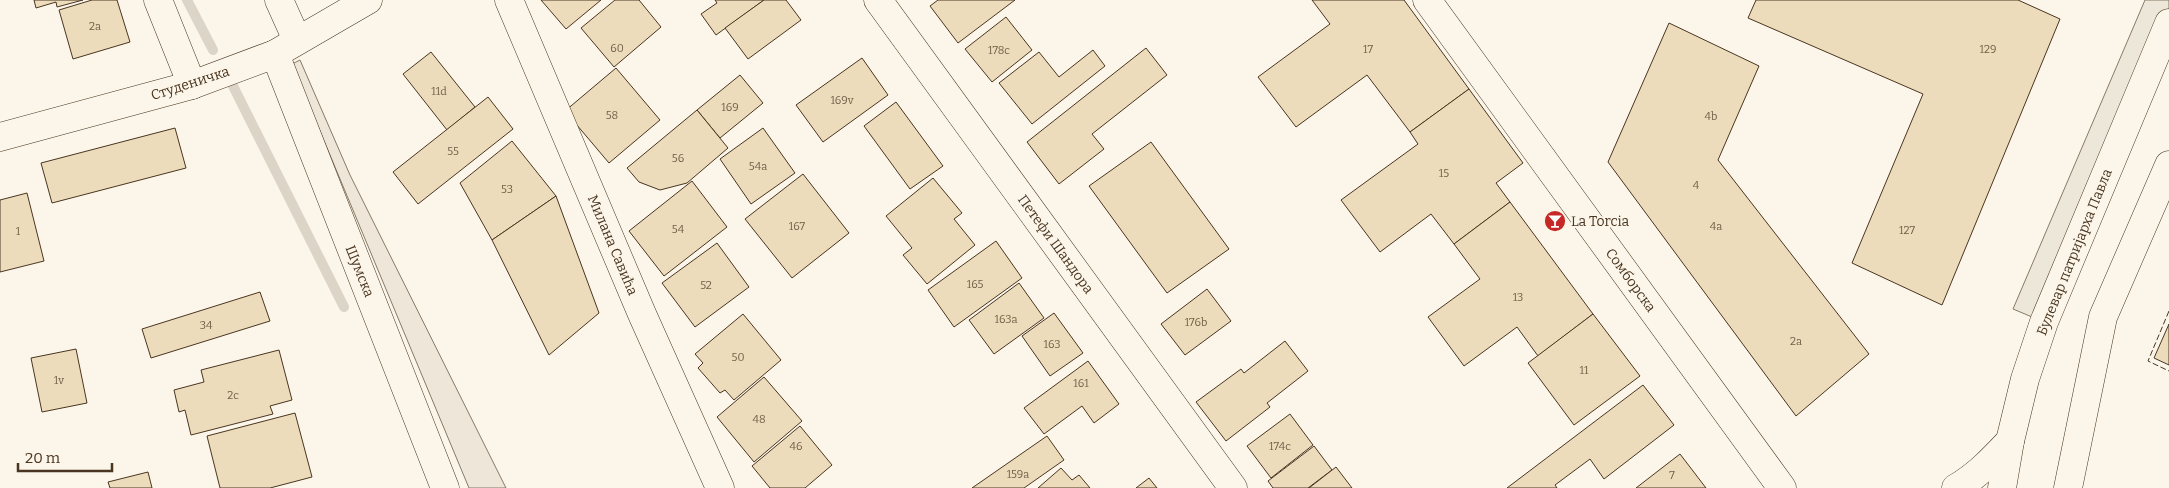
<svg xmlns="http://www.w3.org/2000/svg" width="2169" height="488" font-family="Bitter,serif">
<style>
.green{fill:#ede6d9;stroke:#887966}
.parking{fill:#ede7d9;stroke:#887966}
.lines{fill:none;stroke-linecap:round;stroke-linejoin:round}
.stream{stroke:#dcd4c6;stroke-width:10}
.building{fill:#ecdcbc;stroke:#4a3520}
.minor-casing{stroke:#4a3520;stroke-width:29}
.secondary-casing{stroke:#4a3520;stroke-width:29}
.minor{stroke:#fbf6e9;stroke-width:28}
.secondary{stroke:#fbf6e9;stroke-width:28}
.fence{stroke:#4a3520;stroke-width:1;stroke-dasharray:6 2.5;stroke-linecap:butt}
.labels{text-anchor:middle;stroke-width:4;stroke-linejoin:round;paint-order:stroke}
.number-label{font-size:11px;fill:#725f47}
.street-label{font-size:14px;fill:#4a3520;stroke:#fbf6e9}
.poi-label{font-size:14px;fill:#4a3520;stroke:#fbf6e9;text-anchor:start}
</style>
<rect width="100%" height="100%" fill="#fbf6e9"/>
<!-- green -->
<polygon class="green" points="300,60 350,175 506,488 469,488 292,64"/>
<!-- parking -->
<polygon class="parking" points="2145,0 2169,0 2169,23 2044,322 2013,309"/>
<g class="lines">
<!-- stream -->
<g class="stream">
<polyline points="187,0 213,50"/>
<polyline points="231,82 344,307"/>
</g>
</g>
<!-- building -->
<g class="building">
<polygon points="34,0 83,0 57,7 56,2 36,8"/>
<polygon points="92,0 117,0 130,42 73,59 59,10"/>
<polygon points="541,0 601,0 566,29"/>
<polygon points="615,0 639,0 661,27 614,67 581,28"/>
<polygon points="715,0 764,0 716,35 701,14 717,3"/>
<polygon points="764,0 786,0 801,20 748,59 725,28"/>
<polygon points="938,0 1015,0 958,43 930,6"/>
<polygon points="1312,0 1404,0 1469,89 1410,132 1367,75 1296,127 1258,77 1330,24"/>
<polygon points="1756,0 2018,0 2060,19 1942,305 1852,263 1923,94 1748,18"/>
<polygon points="1006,17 1032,50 992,82 965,49"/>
<polygon points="1669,23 1759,66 1718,160 1869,354 1796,416 1608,162"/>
<polygon points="1146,48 1167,75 1092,134 1104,149 1059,184 1027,142"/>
<polygon points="1093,50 1105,66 1032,124 999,83 1039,52 1059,77"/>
<polygon points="431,52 475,107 447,130 403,74"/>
<polygon points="862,58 888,95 823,142 796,105"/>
<polygon points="616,68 660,120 609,163 565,111"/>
<polygon points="740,75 763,103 720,138 697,110"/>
<polygon points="1469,89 1523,163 1496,183 1510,202 1454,244 1431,214 1380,252 1341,200 1418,144 1410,132"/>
<polygon points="488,97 513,129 418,204 393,172"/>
<polygon points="896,102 943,166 910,189 864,126"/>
<polygon points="697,110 728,148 687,183 660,190 639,182 627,168"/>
<polygon points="175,128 186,168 52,203 41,163"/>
<polygon points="763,128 795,173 751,204 720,159"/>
<polygon points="512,141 556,196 492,240 460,183"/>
<polygon points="1151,142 1229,249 1167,293 1089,186"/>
<polygon points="803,174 849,233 792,278 745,219"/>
<polygon points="933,178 962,213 954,219 975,245 927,284 903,255 912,248 886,216"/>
<polygon points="692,181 727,227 664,276 629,231"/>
<polygon points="27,193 44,261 0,272 0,200"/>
<polygon points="556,196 599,313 549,355 492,240"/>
<polygon points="1510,202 1593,314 1538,356 1517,327 1464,366 1428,317 1480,279 1454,244"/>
<polygon points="996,241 1022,278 954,327 928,290"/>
<polygon points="717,243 749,287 695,327 662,283"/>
<polygon points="1019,283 1044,318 994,354 969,320"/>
<polygon points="1207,289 1231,321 1185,355 1161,324"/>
<polygon points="260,292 270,321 151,358 142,329"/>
<polygon points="1054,313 1083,353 1050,376 1022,336"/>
<polygon points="743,314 781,360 734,400 725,390 720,393 698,368 703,363 695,354"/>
<polygon points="1593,314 1640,376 1574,425 1528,363"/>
<polygon points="2169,324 2169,365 2154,358"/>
<polygon points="1285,341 1308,371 1267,403 1270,407 1226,441 1196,402 1241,369 1244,373"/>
<polygon points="76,349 87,403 42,412 31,358"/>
<polygon points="279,350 292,400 270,406 273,414 191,435 185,410 179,412 174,390 204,382 201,370"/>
<polygon points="1088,361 1119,404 1094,423 1082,406 1044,434 1024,408"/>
<polygon points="764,377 802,421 754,462 717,417"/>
<polygon points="1643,385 1674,425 1604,479 1590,459 1555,485 1557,488 1507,488"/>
<polygon points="295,413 312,477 270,488 220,488 207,436"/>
<polygon points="1290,414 1313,445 1271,478 1247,446"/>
<polygon points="800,426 832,465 805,488 770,488 752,466"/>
<polygon points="1047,436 1064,460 1024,488 972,488"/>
<polygon points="1314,446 1332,470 1308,488 1273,488 1268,481"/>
<polygon points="1680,454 1706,488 1636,488"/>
<polygon points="1336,467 1352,488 1309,488"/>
<polygon points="1061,468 1072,480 1079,475 1090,488 1038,488"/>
<polygon points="148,472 152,488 110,488 108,482"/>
<polygon points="1149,478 1157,488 1136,488"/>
</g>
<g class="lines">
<!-- minor casing -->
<g class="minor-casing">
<g id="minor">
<polyline points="158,0 192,85"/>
<polyline points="279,0 297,40"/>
<polyline points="509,0 642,314 720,488"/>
<polyline points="878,0 1233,488"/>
<polyline points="1427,0 1782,488"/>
<polyline points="275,54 445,488"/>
<polyline points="0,137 192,85 275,54 368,0"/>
<path d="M1956 488C1977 476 1993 459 2010 441"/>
</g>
</g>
<!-- secondary casing -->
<g class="secondary-casing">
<g id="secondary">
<polyline points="2002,488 2010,441 2025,379 2044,322 2169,23"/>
<polyline points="2068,488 2103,317 2169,165"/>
</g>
</g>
<!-- minor -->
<use href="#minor" class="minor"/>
<!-- secondary -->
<use href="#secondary" class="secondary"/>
<!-- fence -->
<polyline class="fence" points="2169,311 2148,361 2169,371"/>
</g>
<!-- icons -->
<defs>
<g id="bar-disc" transform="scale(1.125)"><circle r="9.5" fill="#c62828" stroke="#fbf6e9"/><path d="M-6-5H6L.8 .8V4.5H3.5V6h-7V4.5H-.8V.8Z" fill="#fff"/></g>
</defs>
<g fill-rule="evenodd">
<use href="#bar-disc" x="1555" y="221"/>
</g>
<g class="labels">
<!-- number labels -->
<g class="number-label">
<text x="95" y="30">2a</text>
<text x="617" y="52">60</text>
<text x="1368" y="53">17</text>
<text x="1988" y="53">129</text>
<text x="999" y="54">178c</text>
<text x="439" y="95">11d</text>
<text x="842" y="104">169v</text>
<text x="730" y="111">169</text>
<text x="612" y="119">58</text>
<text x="1711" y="120">4b</text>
<text x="453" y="155">55</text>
<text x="678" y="162">56</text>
<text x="758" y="170">54a</text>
<text x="1444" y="177">15</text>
<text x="1696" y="189">4</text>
<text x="507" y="193">53</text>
<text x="797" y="230">167</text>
<text x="1716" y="230">4a</text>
<text x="678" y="233">54</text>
<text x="1907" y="234">127</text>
<text x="18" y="235">1</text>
<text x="975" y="288">165</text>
<text x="706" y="289">52</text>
<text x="1518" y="301">13</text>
<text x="1006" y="323">163a</text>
<text x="1196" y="326">176b</text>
<text x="206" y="329">34</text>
<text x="1796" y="345">2a</text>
<text x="1052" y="348">163</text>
<text x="738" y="361">50</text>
<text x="1584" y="374">11</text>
<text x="59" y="384">1v</text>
<text x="1081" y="387">161</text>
<text x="233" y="399">2c</text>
<text x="759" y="423">48</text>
<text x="796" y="450">46</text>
<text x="1280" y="450">174c</text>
<text x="1018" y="478">159a</text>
<text x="1672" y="479">7</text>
</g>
<!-- street labels -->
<g class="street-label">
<text transform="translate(190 83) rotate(-18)" y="5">Студеничка</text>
<text transform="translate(1056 244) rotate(54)" y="5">Петефи Шандора</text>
<text transform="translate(613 245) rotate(67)" y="5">Милана Савића</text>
<text transform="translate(2074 252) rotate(-68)" y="5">Булевар патријарха Павла</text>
<text transform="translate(360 271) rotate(68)" y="5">Шумска</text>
<text transform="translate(1631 280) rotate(54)" y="5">Сомборска</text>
</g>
<!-- poi labels -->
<g class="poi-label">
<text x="1571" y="226">La Torcia</text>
</g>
</g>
<!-- scale -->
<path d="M18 463v8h94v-8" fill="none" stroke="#4a3520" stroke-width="2.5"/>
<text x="25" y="463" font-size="15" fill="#4a3520" stroke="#fbf6e9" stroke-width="4" paint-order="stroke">20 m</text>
</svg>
